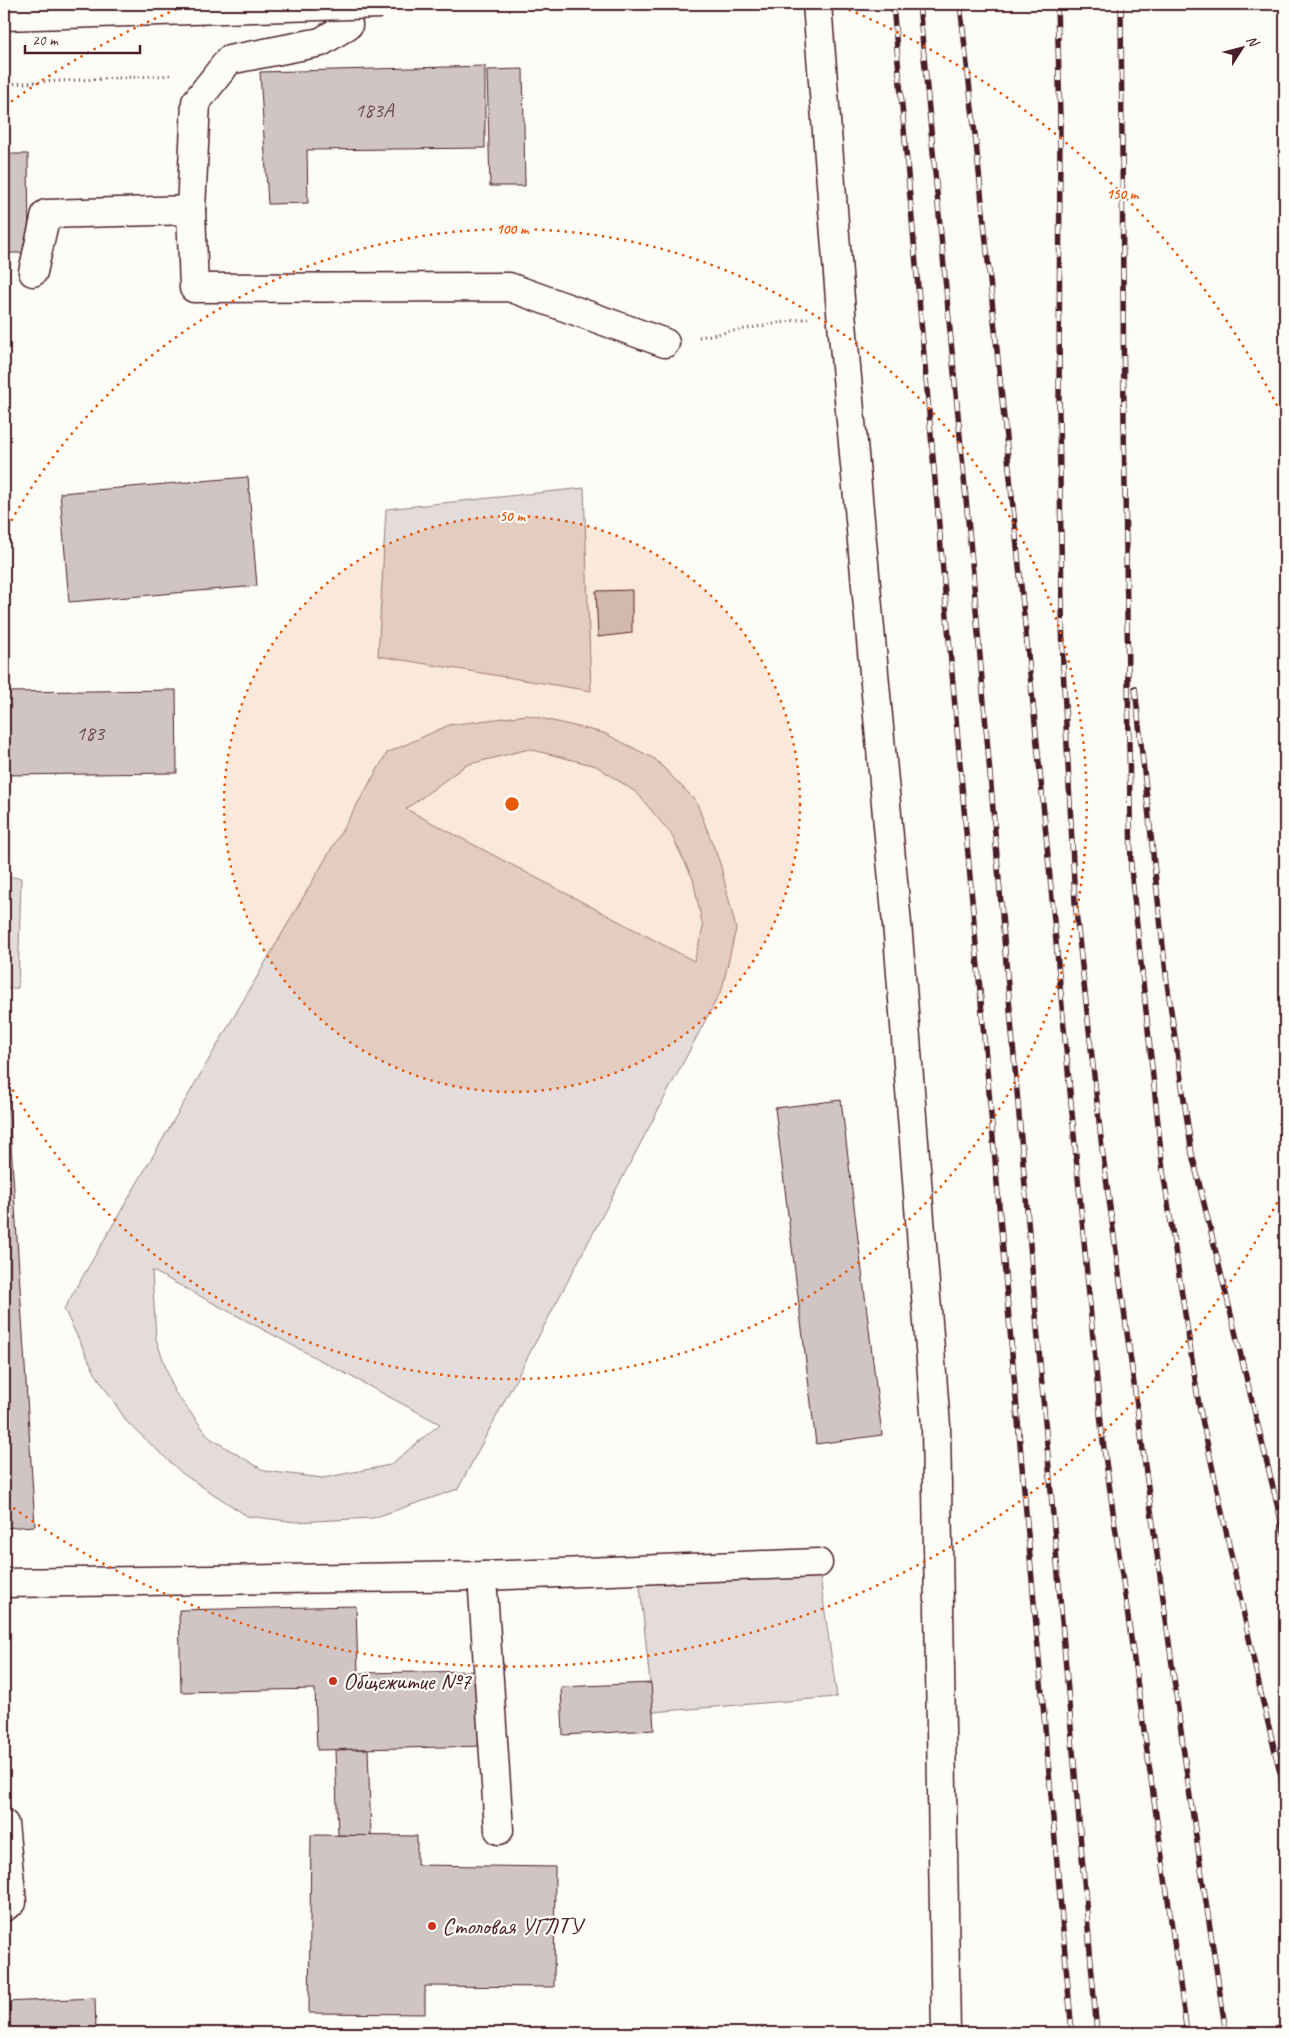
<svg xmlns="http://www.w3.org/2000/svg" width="1289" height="2037" font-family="Caveat,sans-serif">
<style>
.green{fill:#e3dcda;stroke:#967e82;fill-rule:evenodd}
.building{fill:#d0c5c4;stroke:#4a1f2b}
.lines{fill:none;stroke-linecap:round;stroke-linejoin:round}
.minor-casing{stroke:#4a1f2b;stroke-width:31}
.path{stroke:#4a1f2b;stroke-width:3;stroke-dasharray:1 4;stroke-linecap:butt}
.minor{stroke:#fdfcf7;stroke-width:28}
.rail-casing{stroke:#4a1f2b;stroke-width:5.5}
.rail{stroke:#fdfcf7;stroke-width:4;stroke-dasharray:11;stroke-linecap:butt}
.major-bridge-casing{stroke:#4a1f2b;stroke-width:31;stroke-linecap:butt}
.major-bridge{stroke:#fdfcf7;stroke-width:28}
.ring{fill:none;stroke:#e8590c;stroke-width:2.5;stroke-dasharray:2.5 5}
.poi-dot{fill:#c8321e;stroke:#fdfcf7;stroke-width:2}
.labels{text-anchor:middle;stroke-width:4.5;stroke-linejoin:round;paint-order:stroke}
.number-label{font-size:21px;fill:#6c4851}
.poi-label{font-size:24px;fill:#4a1f2b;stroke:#fdfcf7;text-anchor:start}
.centre{fill:#e8590c;stroke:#fdfcf7;stroke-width:2.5}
.ring-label{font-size:15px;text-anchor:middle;font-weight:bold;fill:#e8590c;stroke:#fdfcf7;stroke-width:4.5;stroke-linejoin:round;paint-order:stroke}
</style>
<rect width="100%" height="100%" fill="#fdfcf7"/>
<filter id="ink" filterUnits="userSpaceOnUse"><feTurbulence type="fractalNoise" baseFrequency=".02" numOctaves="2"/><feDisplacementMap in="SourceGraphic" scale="10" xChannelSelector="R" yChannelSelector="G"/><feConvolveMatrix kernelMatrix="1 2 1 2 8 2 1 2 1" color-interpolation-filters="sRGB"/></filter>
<g filter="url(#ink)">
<!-- green -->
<g class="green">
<polygon points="584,488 591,691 378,656 386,509"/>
<path d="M527 715 604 733 655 759 696 801 720 863 736 929 722 989 458 1489 373 1518 296 1522 247 1516 183 1474 127 1422 95 1373 64 1309 387 753 449 725ZM529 749 596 766 637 793 671 834 693 879 703 928 694 961 406 809 466 765ZM152 1271H153L440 1424 390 1465 323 1478 265 1471 210 1438 174 1391 156 1339Z"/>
<polygon points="4,876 21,878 18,988 4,989"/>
<polygon points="818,1563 837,1697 653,1712 639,1576"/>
</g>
<!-- building -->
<g class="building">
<polygon points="485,66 485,148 307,150 308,203 268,204 260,72"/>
<polygon points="523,69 525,186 490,186 487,70"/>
<polygon points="4,154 28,154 29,253 4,253"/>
<polygon points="248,477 257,586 69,602 60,493"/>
<polygon points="632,590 632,633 598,637 596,591"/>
<polygon points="176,690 177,773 4,775 4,692"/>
<polygon points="4,1031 35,1526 4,1528"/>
<polygon points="841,1100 882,1435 816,1444 775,1108"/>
<polygon points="356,1606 358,1673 484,1671 486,1746 317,1750 315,1689 181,1692 179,1610"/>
<polygon points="651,1683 654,1730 563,1735 561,1687"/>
<polygon points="368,1749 371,1836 338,1835 335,1750"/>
<polygon points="311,1835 417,1836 417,1865 555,1867 554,1987 425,1986 425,2014 309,2013"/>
<polygon points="95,1998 96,2033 4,2033 4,2002"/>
</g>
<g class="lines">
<!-- minor casing -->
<g class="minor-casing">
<g id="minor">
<polyline points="817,4 841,312 898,935 936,1426 946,2033"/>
<polyline points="191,210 194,288 509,287 665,343"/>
<polyline points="33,272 46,214 191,210 196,102 229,60 321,42 348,25 346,4"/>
<polyline points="482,1576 499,1830"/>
<polyline points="4,1583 482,1576 818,1563"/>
<polyline points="4,1824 12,1902 4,1907"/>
</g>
</g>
<!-- path -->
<g class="path">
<polyline points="4,84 173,75"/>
<polyline points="699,337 808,318"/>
</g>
<!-- minor -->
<use href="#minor" class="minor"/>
<!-- rail casing -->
<g class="rail-casing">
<g id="rail">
<polyline points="893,4 1072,2033"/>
<polyline points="919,4 972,562 1097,2033"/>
<polyline points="960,4 976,143 1042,792 1102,1434 1187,2033"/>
<polyline points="1057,4 1060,117 1059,415 1063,666 1075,902 1102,1148 1189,1790 1226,2033"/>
<polyline points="1121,4 1124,424 1131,869 1163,1171 1199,1405 1261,1694 1285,1793"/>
<polyline points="1135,688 1167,983 1192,1154 1285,1537"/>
</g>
</g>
<!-- rail -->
<use href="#rail" class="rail"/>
<!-- major-bridge casing -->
<g class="major-bridge-casing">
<polyline id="major-bridge" points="4,16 381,4"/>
</g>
<!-- major-bridge -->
<use href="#major-bridge" class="major-bridge"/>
</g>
</g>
<!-- distance rings -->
<circle cx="512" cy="804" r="288" fill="#e8590c" fill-opacity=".12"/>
<g class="ring">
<circle cx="512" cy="804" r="288"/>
<path d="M4 534A575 575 0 1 1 4 1074"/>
<path d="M1284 1189A863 863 0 0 1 5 1502M5 106A863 863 0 0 1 189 4M835 4A863 863 0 0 1 1284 419"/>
</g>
<!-- markers -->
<g class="poi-dot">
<circle cx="333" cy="1681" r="5"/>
<circle cx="432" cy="1926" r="5"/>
</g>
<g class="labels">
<!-- number labels -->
<g class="number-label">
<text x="374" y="117">183А</text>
<text x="90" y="740">183</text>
</g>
<!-- poi labels -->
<g class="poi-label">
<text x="343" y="1689">Общежитие №7</text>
<text x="442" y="1934">Столовая УГЛТУ</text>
</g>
</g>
<circle cx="512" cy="804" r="8" class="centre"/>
<g class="ring-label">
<text x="1122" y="199">150 m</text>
<text x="512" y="234">100 m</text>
<text x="512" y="521">50 m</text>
</g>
<!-- margin -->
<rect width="1289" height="2037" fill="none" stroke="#fdfcf7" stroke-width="20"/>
<rect x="10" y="10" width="1269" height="2017" fill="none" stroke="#4a1f2b" stroke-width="2" filter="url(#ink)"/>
<!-- north arrow -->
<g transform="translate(1242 48) rotate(54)" stroke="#fdfcf7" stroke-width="4" paint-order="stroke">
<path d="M0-4L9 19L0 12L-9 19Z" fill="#4a1f2b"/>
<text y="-8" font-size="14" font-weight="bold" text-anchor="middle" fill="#4a1f2b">N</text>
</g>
<!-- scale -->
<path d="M25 45v8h115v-8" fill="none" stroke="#4a1f2b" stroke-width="2.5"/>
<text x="32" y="45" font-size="15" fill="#4a1f2b" stroke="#fdfcf7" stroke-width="4" paint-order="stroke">20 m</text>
</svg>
